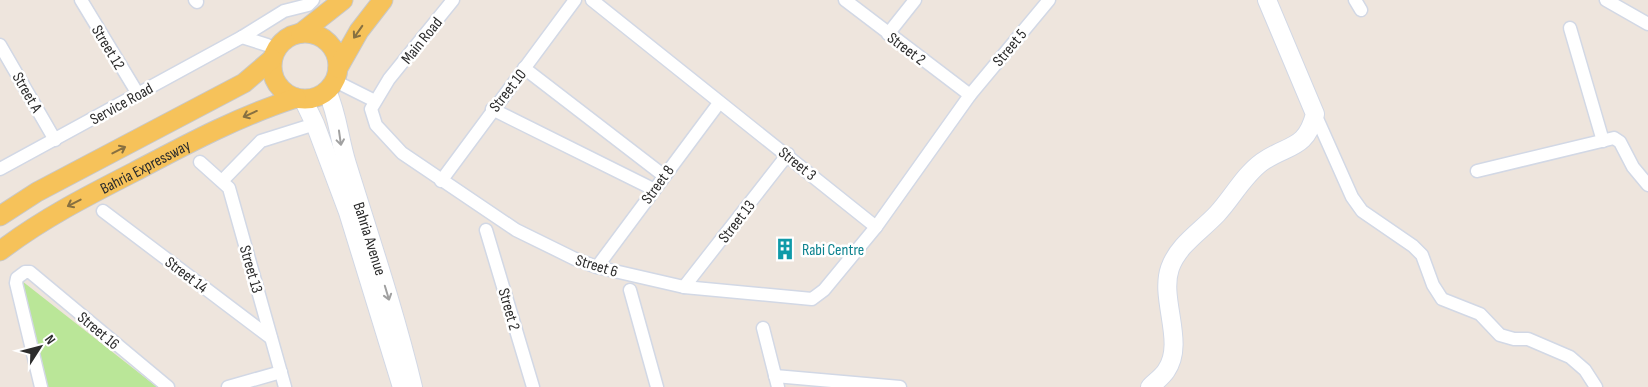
<svg xmlns="http://www.w3.org/2000/svg" width="1648" height="387" font-family="'Sofia Sans Condensed',sans-serif">
<style>
.green{fill:#bae698}
.lines{fill:none;stroke-linecap:round;stroke-linejoin:round}
.street-casing{stroke:#d2d8e5;stroke-width:15}
.secondary-casing{stroke:#d2d8e5;stroke-width:20}
.primary-casing{stroke:#c8c8c8;stroke-width:21}
.street{stroke:#fff;stroke-width:12}
.secondary{stroke:#fff;stroke-width:18}
.primary{stroke:#f6c25a;stroke-width:19}
.oneway{stroke:#877041}
.oneway2{stroke:#a0a0a0}
.labels{text-anchor:middle;stroke-width:5;stroke-linejoin:round;paint-order:stroke}
.street-label{font-size:16px;fill:#2c2c2c;stroke:#fff}
.culture-label{font-size:16px;fill:#0d838f;stroke:#fff;text-anchor:start}
</style>
<rect width="100%" height="100%" fill="#eee5dd"/>
<!-- green -->
<polygon class="green" points="22,281 157,387 48,387"/>
<g class="lines">
<!-- street casing -->
<g class="street-casing">
<g id="street">
<polyline points="81,0 138,94"/>
<polyline points="195,0 197,2"/>
<polyline points="453,0 389,79 371,109 376,125 402,153 516,230 575,259 597,267 684,287 812,299 824,290 876,227 970,95 1049,0"/>
<polyline points="592,0 876,227"/>
<polyline points="845,0 970,95"/>
<polyline points="1355,0 1361,10"/>
<polyline points="1606,0 1648,24"/>
<polyline points="1570,28 1603,141"/>
<polyline points="888,34 915,0"/>
<polyline points="242,37 284,11 308,5 313,0"/>
<polyline points="0,45 55,140"/>
<polyline points="524,68 663,175"/>
<polyline points="335,81 375,101"/>
<polyline points="492,109 653,189"/>
<polyline points="1315,114 1352,197 1362,211 1413,246 1422,255 1433,285 1442,299 1480,314 1500,335 1514,339 1528,339 1570,357 1585,370 1596,387"/>
<polyline points="200,162 229,188 285,387"/>
<polyline points="0,169 242,37 267,45 275,50"/>
<polyline points="1477,171 1614,138 1620,142 1633,167 1648,185"/>
<polyline points="222,181 261,141 315,124"/>
<polyline points="441,181 575,0"/>
<polyline points="103,211 271,338"/>
<polyline points="486,230 533,387"/>
<polyline points="597,267 719,103"/>
<polyline points="684,287 788,154"/>
<polyline points="630,290 657,387"/>
<polyline points="763,328 778,387"/>
<polyline points="775,376 900,387"/>
<polyline points="41,387 16,283 17,278 25,272 30,272 168,387"/>
<polyline points="228,387 281,372"/>
</g>
</g>
<!-- secondary casing -->
<g class="secondary-casing">
<g id="secondary">
<path id="s1" d="M327 91C338 115 339 139 347 164 370 238 395 312 413 387"/>
<polyline points="303,99 315,124 348,212 401,384"/>
<path d="M1150 387C1155 382 1162 377 1166 371 1186 343 1159 299 1170 268 1178 245 1201 231 1217 214 1232 198 1244 175 1262 162 1288 144 1306 150 1315 114L1267 0"/>
</g>
</g>
<!-- primary casing -->
<g class="primary-casing">
<g id="primary">
<circle cx="305" cy="66" r="33"/>
<polyline points="301,33 343,0"/>
<polyline points="338,68 359,31 383,0"/>
<polyline points="0,216 37,192 244,83 272,59"/>
<path id="s2" d="M0 251C42 219 87 196 134 172 187 144 239 116 296 98"/>
</g>
</g>
<!-- street -->
<use href="#street" class="street"/>
<!-- secondary -->
<use href="#secondary" class="secondary"/>
<!-- primary -->
<use href="#primary" class="primary"/>
</g>
<!-- one-way arrows -->
<defs><path id="oneway-shaft" d="M-6 0H5M1.5-3L5.5 0L1.5 3" fill="none" stroke-width="1.6" stroke-linecap="round" stroke-linejoin="round" transform="scale(1.25)"/></defs>
<g class="oneway">
<use href="#oneway-shaft" transform="translate(358 32) rotate(125)"/>
<use href="#oneway-shaft" transform="translate(250 114) rotate(156)"/>
<use href="#oneway-shaft" transform="translate(119 150) rotate(-27)"/>
<use href="#oneway-shaft" transform="translate(74 203) rotate(153)"/>
</g>
<g class="oneway2">
<use href="#oneway-shaft" transform="translate(340 138) rotate(82)"/>
<use href="#oneway-shaft" transform="translate(387 293) rotate(73)"/>
</g>
<!-- icons -->
<defs>
<g id="building-bare" transform="scale(1.725)"><path d="M-4-6H4V6H1V3H-1V6H-4ZM-2.5-4.3h1.7v1.8h-1.7ZM.8-4.3h1.7v1.8H.8ZM-2.5-1h1.7V.8h-1.7ZM.8-1h1.7V.8H.8Z" fill="#0f9aa8" stroke="#fff" stroke-width="2.5" paint-order="stroke"/></g>
</defs>
<g fill-rule="evenodd">
<use href="#building-bare" x="785" y="249"/>
</g>
<g class="labels">
<!-- street labels -->
<g class="street-label">
<text transform="translate(421 40) rotate(-51)" y="6">Main Road</text>
<text transform="translate(109 47) rotate(59)" y="6">Street 12</text>
<text transform="translate(1009 47) rotate(-50)" y="6">Street 5</text>
<text transform="translate(907 48) rotate(37)" y="6">Street 2</text>
<text transform="translate(507 90) rotate(-52)" y="6">Street 10</text>
<text transform="translate(28 92) rotate(60)" y="6">Street A</text>
<text transform="translate(121 103) rotate(-29)" y="6">Service Road</text>
<text transform="translate(798 163) rotate(39)" y="6">Street 3</text>
<text dy="6" stroke="none"><textPath href="#s2" startOffset="168">Bahria Expressway</textPath></text>
<text transform="translate(657 184) rotate(-54)" y="6">Street 8</text>
<text transform="translate(736 221) rotate(-52)" y="6">Street 13</text>
<text dy="6" stroke="none"><textPath href="#s1" startOffset="154">Bahria Avenue</textPath></text>
<text transform="translate(597 265) rotate(17)" y="6">Street 6</text>
<text transform="translate(252 269) rotate(74)" y="6">Street 13</text>
<text transform="translate(187 274) rotate(37)" y="6">Street 14</text>
<text transform="translate(510 309) rotate(74)" y="6">Street 2</text>
<text transform="translate(99 330) rotate(40)" y="6">Street 16</text>
</g>
<!-- culture labels -->
<g class="culture-label">
<text x="802" y="255">Rabi Centre</text>
</g>
</g>
<!-- north arrow -->
<g transform="translate(40 347) rotate(54)" stroke="#ffffff" stroke-width="4" paint-order="stroke">
<path d="M0-4L9 19L0 12L-9 19Z" fill="#2c2c2c"/>
<text y="-8" font-size="14" font-weight="bold" text-anchor="middle" fill="#2c2c2c">N</text>
</g>
</svg>
